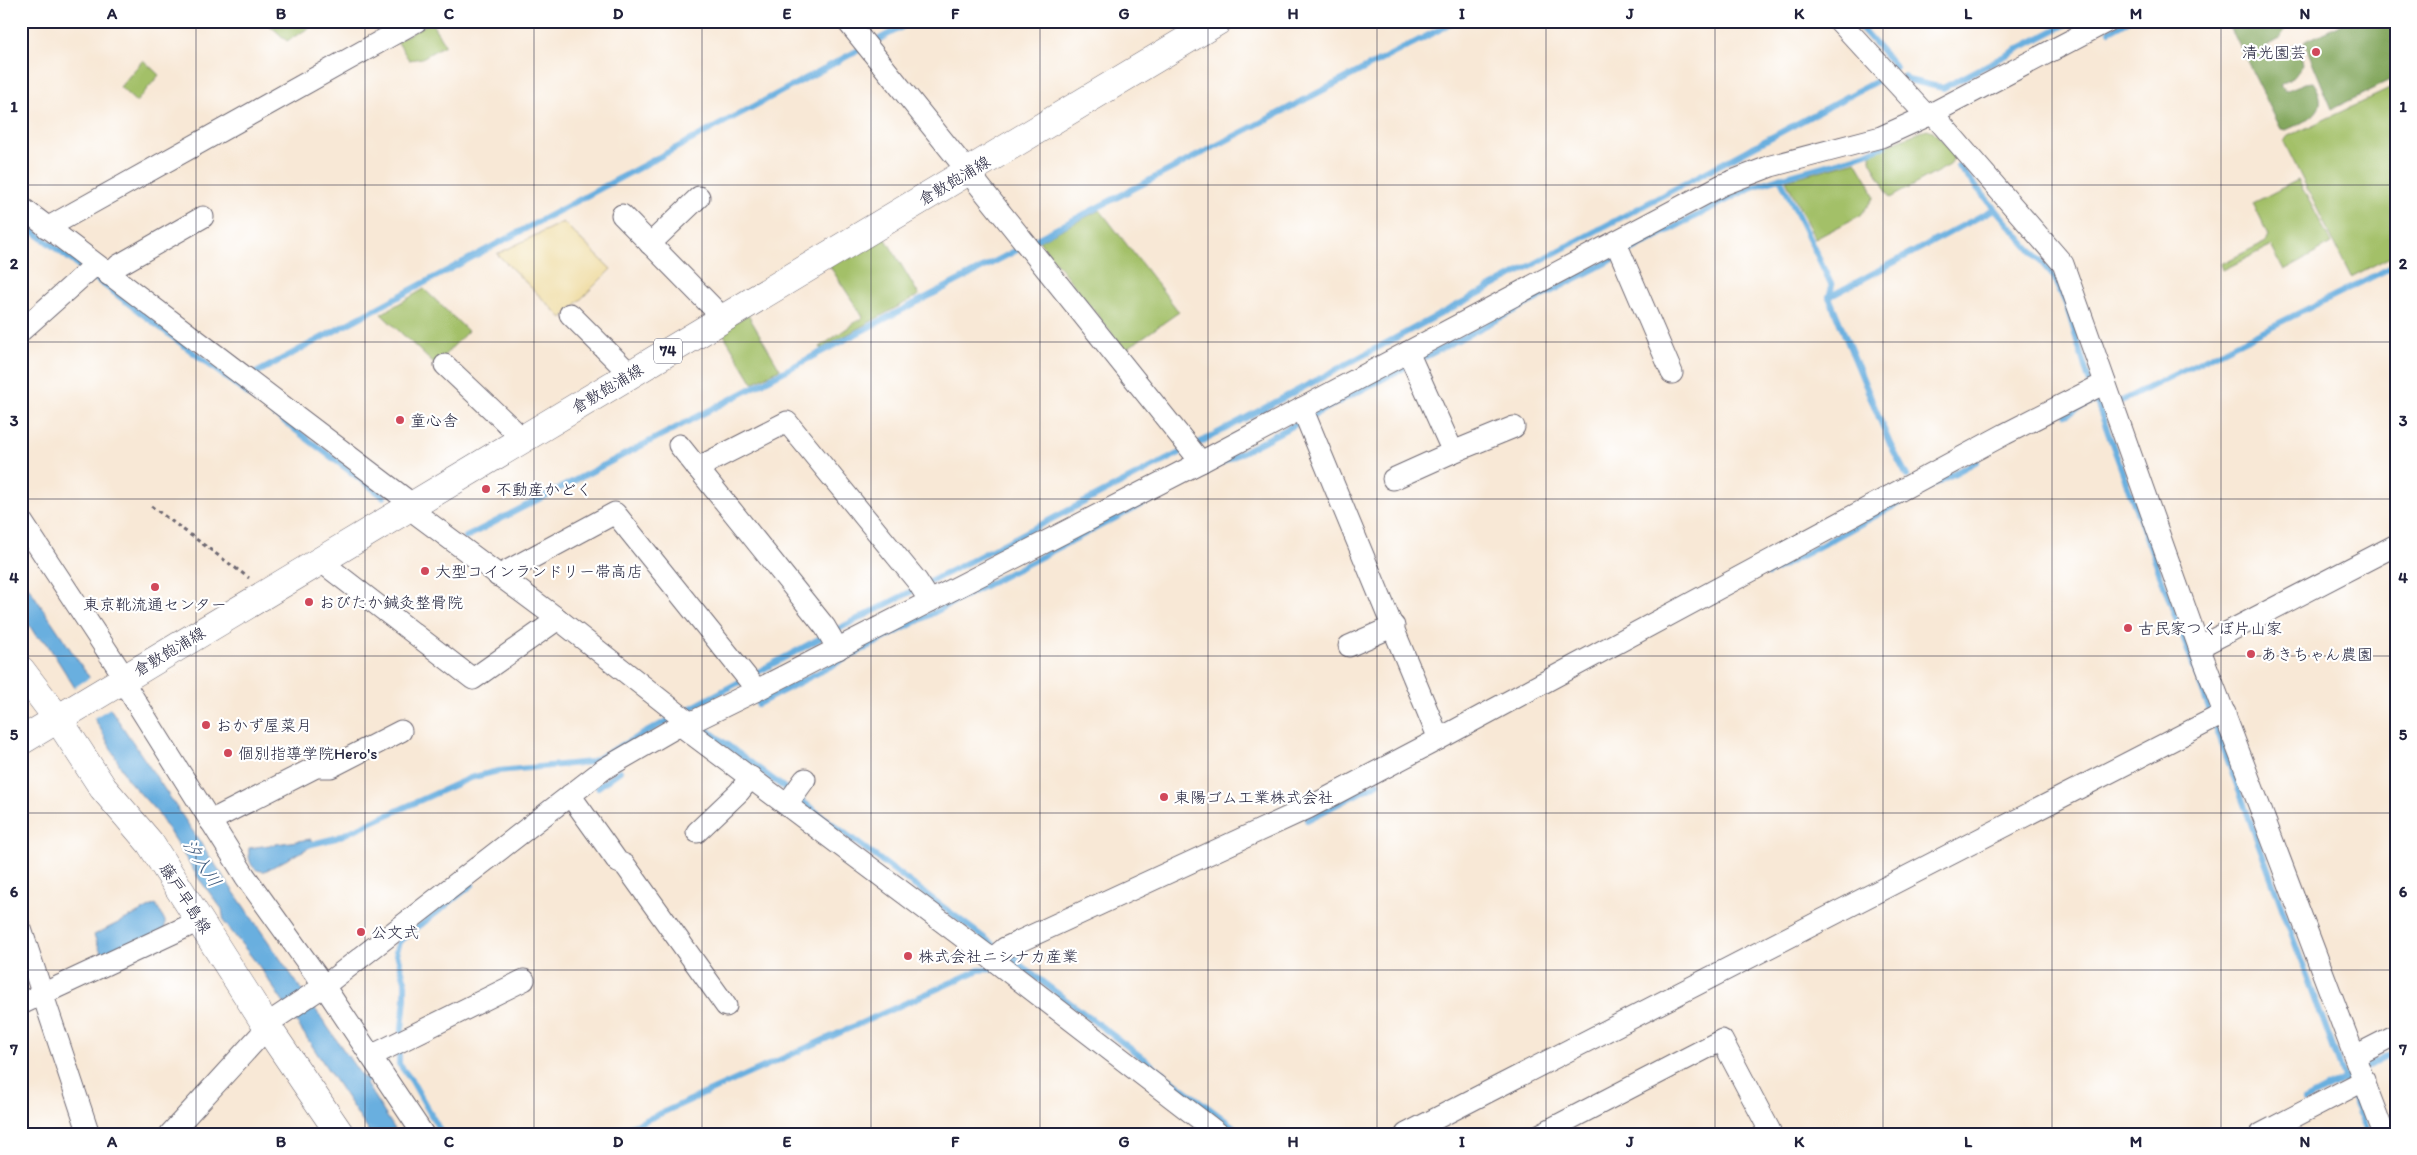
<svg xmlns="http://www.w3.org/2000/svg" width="2417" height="1155" font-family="Itim,'Klee One',sans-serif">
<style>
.green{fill:#a3c068;stroke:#627152}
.forest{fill:#82a65c;stroke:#52644c}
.sand{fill:#eeda9e;stroke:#887e6c}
.water{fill:#69afdf;stroke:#46688d}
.pier{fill:#f8e8d6}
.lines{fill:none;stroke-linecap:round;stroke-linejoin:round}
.stream{stroke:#69afdf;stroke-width:6}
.minor-casing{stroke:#6d6771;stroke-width:23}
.major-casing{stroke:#6d6771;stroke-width:29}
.path{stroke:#6d6771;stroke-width:3;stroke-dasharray:4 4;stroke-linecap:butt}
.minor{stroke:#fff;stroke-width:21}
.major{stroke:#fff;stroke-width:28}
.grid{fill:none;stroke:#22223b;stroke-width:1;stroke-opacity:0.55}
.poi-dot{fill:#d1495b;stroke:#fff;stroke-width:2}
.labels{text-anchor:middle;stroke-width:4.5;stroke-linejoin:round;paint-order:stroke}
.shield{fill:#fff;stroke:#646476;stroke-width:1}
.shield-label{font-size:15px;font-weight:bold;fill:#22223b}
.poi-label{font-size:16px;fill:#22223b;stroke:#fff;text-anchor:start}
.street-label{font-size:16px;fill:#22223b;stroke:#fff}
.water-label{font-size:18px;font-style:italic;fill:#3e5a7d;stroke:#fff}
.neatline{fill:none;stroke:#22223b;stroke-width:2}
.grid-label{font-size:16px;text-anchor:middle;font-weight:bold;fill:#22223b}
</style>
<rect width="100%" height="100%" fill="#fff"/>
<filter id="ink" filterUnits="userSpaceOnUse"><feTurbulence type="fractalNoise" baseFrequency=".02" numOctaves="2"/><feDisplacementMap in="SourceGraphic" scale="10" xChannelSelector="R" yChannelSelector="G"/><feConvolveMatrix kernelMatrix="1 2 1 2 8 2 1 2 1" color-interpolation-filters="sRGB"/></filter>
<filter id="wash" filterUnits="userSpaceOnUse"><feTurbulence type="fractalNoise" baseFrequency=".0096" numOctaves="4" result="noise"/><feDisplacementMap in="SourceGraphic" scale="20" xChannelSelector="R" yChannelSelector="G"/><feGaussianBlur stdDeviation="1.12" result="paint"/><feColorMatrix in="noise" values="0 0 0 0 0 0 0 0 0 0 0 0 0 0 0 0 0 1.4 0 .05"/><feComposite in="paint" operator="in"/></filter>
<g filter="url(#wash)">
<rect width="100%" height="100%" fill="#f8e8d6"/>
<!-- green -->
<g class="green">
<polygon points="265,21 292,21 301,26 313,22 314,25 287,41"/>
<polygon points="431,22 445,45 422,58 409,60 397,41"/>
<polygon points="143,60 159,75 136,102 120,87"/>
<polygon points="2396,86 2396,254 2351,277 2284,142 2287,137"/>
<polygon points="1927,129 1933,131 1955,155 1950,165 1890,198 1870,160 1872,151"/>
<polygon points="1856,161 1869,183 1874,197 1861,215 1815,239 1786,180"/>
<polygon points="2298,180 2332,244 2284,270 2271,246 2223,270 2221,264 2265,242 2268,235 2253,203"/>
<polygon points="1100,210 1179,312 1125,350 1039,241"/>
<polygon points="883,234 919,295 821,349 820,347 863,317 829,265"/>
<polygon points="424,289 468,331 435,365 381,314"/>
<polygon points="748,315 780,369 753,383 721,330"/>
</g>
<!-- forest -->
<g class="forest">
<path d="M2227 21H2245L2249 27 2262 21H2285L2288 26 2279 39 2263 48 2268 59 2295 44 2301 54 2303 65 2294 77 2280 85 2285 91 2305 83 2313 82C2333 111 2308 120 2286 130L2281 129Z"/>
<polygon points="2348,21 2396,21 2396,78 2332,109 2304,42"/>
</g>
<!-- sand -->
<polygon class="sand" points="563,222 611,269 562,318 497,254"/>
<!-- water -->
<g class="water">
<polygon points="21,576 229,885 363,1078 367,1077 369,1080 366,1084 398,1134 367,1134 368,1130 259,966 224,922 222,909 199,879 157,812 127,779 99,726 46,642 36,636 21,612"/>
<path d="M311 839 312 846 265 871C251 872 248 860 249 848Z"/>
<polygon points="156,904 165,921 165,932 104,960 94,935"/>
</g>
<!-- pier -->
<polygon class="pier" points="92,676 112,707 92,719 72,689"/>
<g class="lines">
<!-- stream -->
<g class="stream">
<polyline points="1855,21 1896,67"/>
<polyline points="2110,31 2128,21"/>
<polyline points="1904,76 1908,80 1943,88 2072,21"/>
<polyline points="1958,166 2054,277 2066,304 2091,387"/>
<polyline points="1780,178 1832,286 1829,297 1890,444 1907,476"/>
<polyline points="21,222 384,497"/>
<polyline points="1031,242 1456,21"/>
<polyline points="1829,297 1994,209"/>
<polyline points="256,373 913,21"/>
<polyline points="2095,397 2342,1072 2368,1134"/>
<polyline points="2117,403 2396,265"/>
<polyline points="2066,415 2096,400"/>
<polyline points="466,537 1021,248"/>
<polyline points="1768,574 1977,461"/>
<path d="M758 704 1750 188C1793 171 1841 165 1884 146"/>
<polyline points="706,729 999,949"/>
<polyline points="598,787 620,771"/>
<polyline points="1307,820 1378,783"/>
<polyline points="304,846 336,838 470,778 498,771 591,762 817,640 1197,444 1886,76"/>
<polyline points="1011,958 1243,1134"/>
<polyline points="1013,960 1023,951"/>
<polyline points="401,1038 405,998 405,981 396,951 399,942 472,885"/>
<polyline points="399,1047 399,1064 412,1081 442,1134"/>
<polyline points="2304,1100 2396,1051"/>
<polyline points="615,1134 979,970 996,969"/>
<polyline points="2241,1134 2260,1124"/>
</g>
</g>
</g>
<g filter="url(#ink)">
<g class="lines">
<!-- minor casing -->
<g class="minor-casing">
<g id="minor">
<polyline points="847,21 1201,462"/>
<polyline points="1839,21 1927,116"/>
<polyline points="1932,113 2063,264 2199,647 2384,1134"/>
<polyline points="21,207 412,504 418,515 558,619 690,723"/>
<polyline points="622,215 723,318"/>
<polyline points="47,228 417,21"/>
<polyline points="1616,243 1672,373"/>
<polyline points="650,244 699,197"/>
<polyline points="109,275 119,265 203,217"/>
<polyline points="570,314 630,374"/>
<polyline points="21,331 95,265"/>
<polyline points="1408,352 1453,452 1514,427"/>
<polyline points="445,365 522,438"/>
<polyline points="1302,408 1439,739"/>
<polyline points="679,445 825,627 838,649"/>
<polyline points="697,468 787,422 917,581 930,601"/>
<polyline points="1393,479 1453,452"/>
<polyline points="21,520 117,666 129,691 245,876 324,986 423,1134"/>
<polyline points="319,560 473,679 558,619"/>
<polyline points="498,576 615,513 757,690"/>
<polyline points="1349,646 1394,626"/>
<polyline points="2199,647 2396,545"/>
<polyline points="680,725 992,959 1219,1134"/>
<polyline points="570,795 618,862 625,865 726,1006"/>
<polyline points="787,804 805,779"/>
<polyline points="210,821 316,767 331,767 401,731"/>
<polyline points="697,832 739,792 751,777"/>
<polyline points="21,929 89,1134"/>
<polyline points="992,959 1005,948 1308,808 1439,739 2005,434 2105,383"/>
<polyline points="21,1004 201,920"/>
<polyline points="371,1056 524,980"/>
<polyline points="2355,1056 2396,1035"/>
<polyline points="170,1134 276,1018 324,986 604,769 680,725 690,723 757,690 1201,462 1722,185 1771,166 1881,137 1927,116 2108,21"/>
<polyline points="1406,1134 2225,713"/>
<polyline points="1541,1134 1722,1040 1770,1131 1764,1134"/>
<polyline points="2261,1134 2365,1080"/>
</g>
</g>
<!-- major casing -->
<g class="major-casing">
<g id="major">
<polyline points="21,670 58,719 103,788 150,843 268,1028 340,1134"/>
<polyline points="21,741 1218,21"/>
</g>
</g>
<!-- path -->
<polyline class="path" points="151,506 249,578"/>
<!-- minor -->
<use href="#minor" class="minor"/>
<!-- major -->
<use href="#major" class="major"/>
</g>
</g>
<!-- grid -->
<path class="grid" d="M196 21V1134M365 21V1134M534 21V1134M702 21V1134M871 21V1134M1040 21V1134M1208 21V1134M1377 21V1134M1546 21V1134M1715 21V1134M1883 21V1134M2052 21V1134M2221 21V1134M21 185H2396M21 342H2396M21 499H2396M21 656H2396M21 813H2396M21 970H2396"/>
<!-- markers -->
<g class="poi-dot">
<circle cx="2316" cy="52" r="5"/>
<circle cx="400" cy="420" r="5"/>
<circle cx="486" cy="489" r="5"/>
<circle cx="425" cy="571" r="5"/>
<circle cx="155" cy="587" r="5"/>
<circle cx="309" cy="602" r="5"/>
<circle cx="2128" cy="628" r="5"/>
<circle cx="2251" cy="654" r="5"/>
<circle cx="206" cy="725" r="5"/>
<circle cx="228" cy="753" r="5"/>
<circle cx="1164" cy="797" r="5"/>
<circle cx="361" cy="932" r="5"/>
<circle cx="908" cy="956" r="5"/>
</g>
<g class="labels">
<!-- shield labels -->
<rect class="shield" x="654" y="338.5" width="28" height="25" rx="4"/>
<g class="shield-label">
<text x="668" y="356">74</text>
</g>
<!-- poi labels -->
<g class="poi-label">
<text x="2306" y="58" text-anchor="end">清光園芸</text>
<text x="410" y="426">童心舎</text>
<text x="496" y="495">不動産かどく</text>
<text x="435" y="577">大型コインランドリー帯高店</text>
<text x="319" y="608">おびたか鍼灸整骨院</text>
<text x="155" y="610" text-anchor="middle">東京靴流通センター</text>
<text x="2138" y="634">古民家つくぼ片山家</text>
<text x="2261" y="660">あきちゃん農園</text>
<text x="216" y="731">おかず屋菜月</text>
<text x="238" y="759">個別指導学院Hero's</text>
<text x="1174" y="803">東陽ゴム工業株式会社</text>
<text x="371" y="938">公文式</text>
<text x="918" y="962">株式会社ニシナカ産業</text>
</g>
<!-- street labels -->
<g class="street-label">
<text transform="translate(954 180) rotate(-31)" y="6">倉敷飽浦線</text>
<text transform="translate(607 388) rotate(-31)" y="6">倉敷飽浦線</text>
<text transform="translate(169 651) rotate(-31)" y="6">倉敷飽浦線</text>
<text transform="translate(186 898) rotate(57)" y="6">藤戸早島線</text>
</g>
<!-- water labels -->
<g class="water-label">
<text transform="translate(202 863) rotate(56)" y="6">汐入川</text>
</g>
</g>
<!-- margin -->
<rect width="2417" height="1155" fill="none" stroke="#fff" stroke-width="55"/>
<rect x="28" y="28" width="2362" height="1100" class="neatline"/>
<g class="grid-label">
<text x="112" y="19">A</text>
<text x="281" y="19">B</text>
<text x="449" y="19">C</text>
<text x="618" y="19">D</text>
<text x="787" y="19">E</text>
<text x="955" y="19">F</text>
<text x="1124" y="19">G</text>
<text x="1293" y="19">H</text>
<text x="1462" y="19">I</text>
<text x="1630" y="19">J</text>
<text x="1799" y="19">K</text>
<text x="1968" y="19">L</text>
<text x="2136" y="19">M</text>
<text x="2305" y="19">N</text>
<text x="14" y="112">1</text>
<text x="2403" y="112">1</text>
<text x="14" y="269">2</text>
<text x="2403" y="269">2</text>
<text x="14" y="426">3</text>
<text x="2403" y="426">3</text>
<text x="14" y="583">4</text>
<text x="2403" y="583">4</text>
<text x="14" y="740">5</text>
<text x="2403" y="740">5</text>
<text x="14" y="897">6</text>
<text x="2403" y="897">6</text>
<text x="14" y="1055">7</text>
<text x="2403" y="1055">7</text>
<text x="112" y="1147">A</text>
<text x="281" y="1147">B</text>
<text x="449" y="1147">C</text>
<text x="618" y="1147">D</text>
<text x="787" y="1147">E</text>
<text x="955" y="1147">F</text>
<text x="1124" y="1147">G</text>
<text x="1293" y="1147">H</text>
<text x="1462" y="1147">I</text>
<text x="1630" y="1147">J</text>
<text x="1799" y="1147">K</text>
<text x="1968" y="1147">L</text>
<text x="2136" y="1147">M</text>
<text x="2305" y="1147">N</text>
</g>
</svg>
